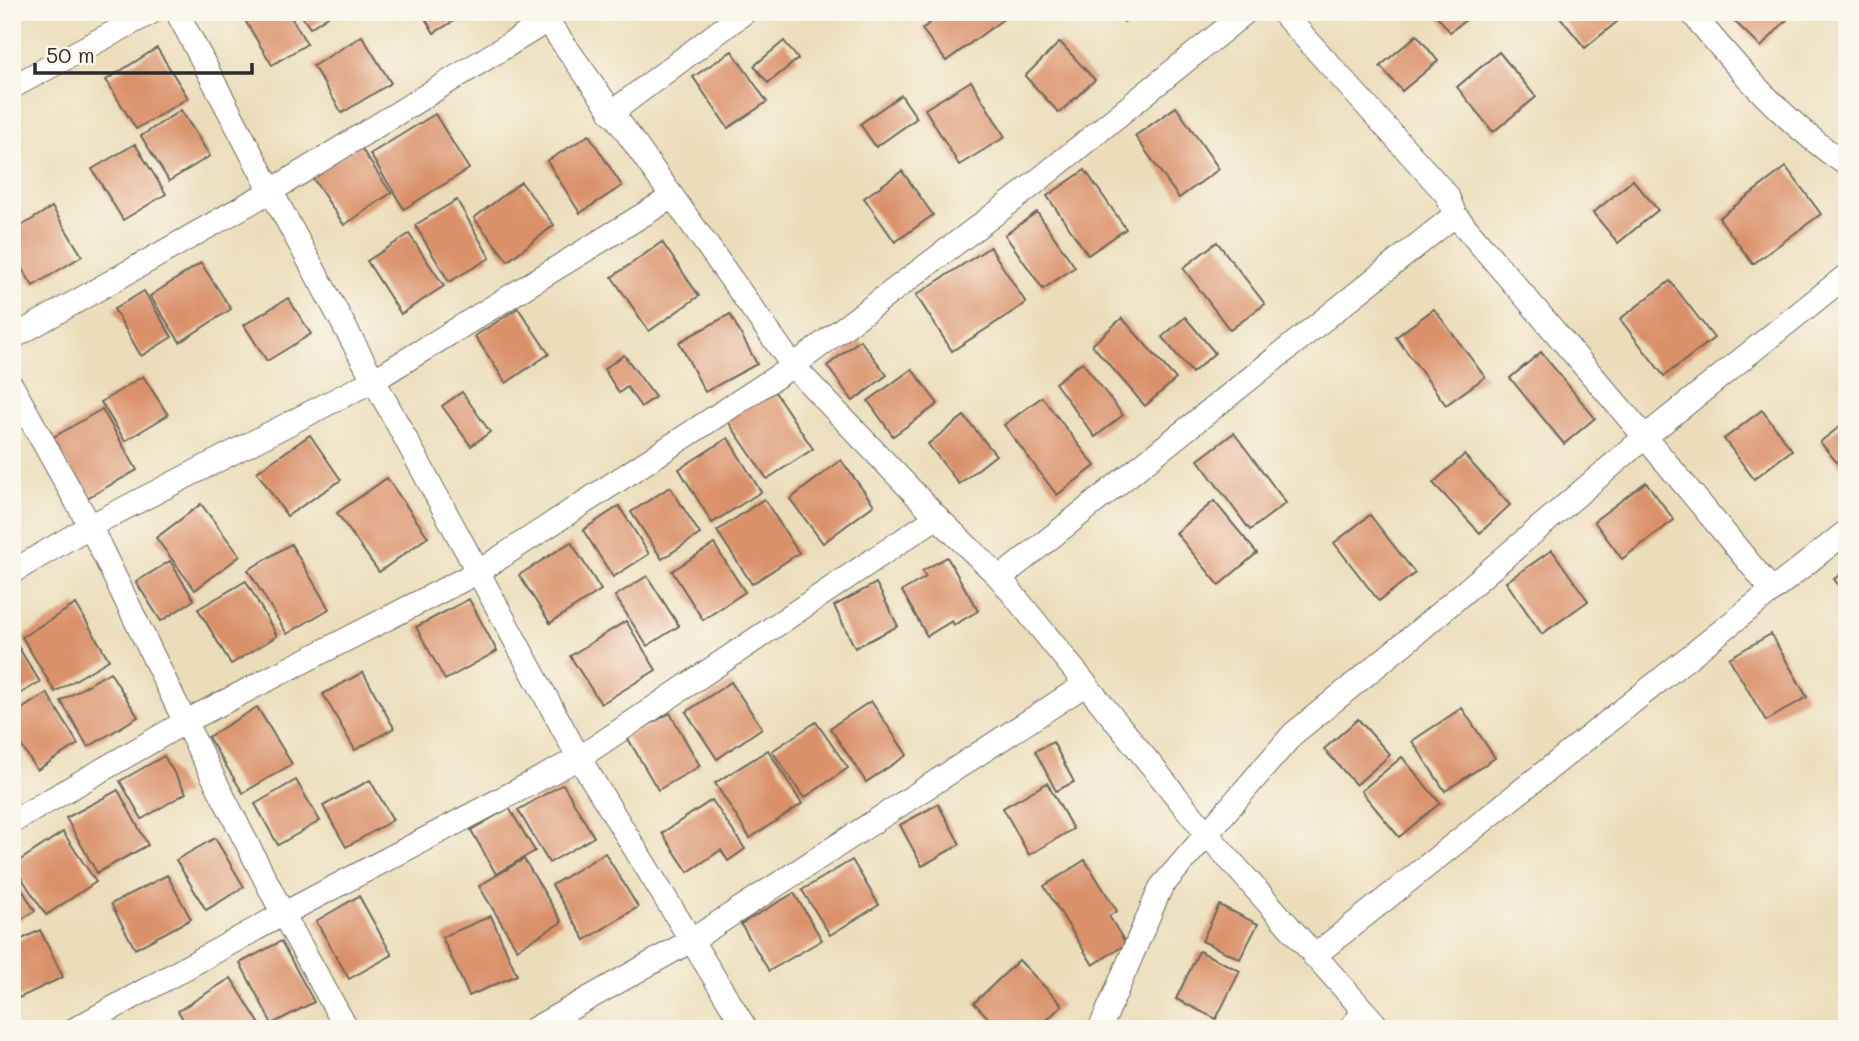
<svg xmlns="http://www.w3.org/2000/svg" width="1859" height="1041" font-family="Mali,sans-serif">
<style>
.building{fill:#da916b}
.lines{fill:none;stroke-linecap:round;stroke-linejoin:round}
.street-casing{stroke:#6e695d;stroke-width:25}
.street{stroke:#fff;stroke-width:23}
</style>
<rect width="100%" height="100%" fill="#fbf7ec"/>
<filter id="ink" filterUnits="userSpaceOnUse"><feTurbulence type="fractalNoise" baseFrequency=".0143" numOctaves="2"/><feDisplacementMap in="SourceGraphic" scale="14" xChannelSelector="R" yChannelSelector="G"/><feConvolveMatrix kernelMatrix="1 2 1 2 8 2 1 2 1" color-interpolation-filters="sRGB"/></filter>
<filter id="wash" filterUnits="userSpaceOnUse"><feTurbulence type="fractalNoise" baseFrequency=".00686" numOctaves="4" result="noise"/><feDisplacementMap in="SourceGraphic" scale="28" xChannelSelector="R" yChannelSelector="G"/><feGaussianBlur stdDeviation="1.57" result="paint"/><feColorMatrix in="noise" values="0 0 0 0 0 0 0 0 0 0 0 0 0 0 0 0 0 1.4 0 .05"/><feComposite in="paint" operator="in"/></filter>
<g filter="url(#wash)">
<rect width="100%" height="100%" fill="#ebddba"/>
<g id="blocks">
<!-- building -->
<g class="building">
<polygon points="263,12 288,12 307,44 272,65 246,22"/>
<polygon points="299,12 334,12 310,28"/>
<polygon points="421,12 468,12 434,33"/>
<polygon points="944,12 1013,12 946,61 922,29"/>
<polygon points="1116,12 1136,12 1124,22"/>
<polygon points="1434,12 1476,12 1450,32"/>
<polygon points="1556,12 1629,12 1585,48"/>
<polygon points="1729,12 1794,12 1761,47 1727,14"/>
<polygon points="1417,35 1438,61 1402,91 1380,66"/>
<polygon points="362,36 391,83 342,113 313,66"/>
<polygon points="784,41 798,59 768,83 754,66"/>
<polygon points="1060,42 1095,80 1059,113 1025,76"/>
<polygon points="157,48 188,98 136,129 106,80"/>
<polygon points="732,51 767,102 728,128 693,77"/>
<polygon points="1499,52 1536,97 1493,132 1457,87"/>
<polygon points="971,81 1005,137 959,165 925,109"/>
<polygon points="901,95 917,118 876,147 860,124"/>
<polygon points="1176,107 1219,169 1179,198 1135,136"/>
<polygon points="181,110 210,156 169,181 141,136"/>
<polygon points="435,114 469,169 404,209 370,154"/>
<polygon points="589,135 622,186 580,213 547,161"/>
<polygon points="135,144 166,194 123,220 92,169"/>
<polygon points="359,145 391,193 344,225 312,177"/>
<polygon points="1786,167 1821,214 1753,264 1719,218"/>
<polygon points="1085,170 1126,229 1088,255 1047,196"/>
<polygon points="902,171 933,215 895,242 864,198"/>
<polygon points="1633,180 1658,210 1618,243 1593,213"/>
<polygon points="521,182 554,225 508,261 474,218"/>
<polygon points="457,200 490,258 449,282 415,225"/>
<polygon points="52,207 82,256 33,286 12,253 12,232"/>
<polygon points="1037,212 1075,267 1043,289 1005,235"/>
<polygon points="409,234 444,286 401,314 367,261"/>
<polygon points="662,242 699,296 649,331 612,277"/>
<polygon points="1217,242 1265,304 1230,330 1183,268"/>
<polygon points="990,247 1026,303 952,351 916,295"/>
<polygon points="201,263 231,309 180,342 150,296"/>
<polygon points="1670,281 1714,338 1664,376 1620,319"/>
<polygon points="144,291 172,337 141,356 114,309"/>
<polygon points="288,298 311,334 267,361 244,325"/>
<polygon points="518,308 549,354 506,383 475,336"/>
<polygon points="1434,309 1485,377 1446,405 1396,337"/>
<polygon points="730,314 757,364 705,392 679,342"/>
<polygon points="1185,317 1215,353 1192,373 1162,337"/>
<polygon points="1122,318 1176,379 1145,406 1092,345"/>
<polygon points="860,340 887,375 853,401 827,366"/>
<polygon points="1541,352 1595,418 1564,444 1510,378"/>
<polygon points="624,355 655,397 641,407 627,387 619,393 604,369"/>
<polygon points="1082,362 1123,415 1095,437 1055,383"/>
<polygon points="912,369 938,404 893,436 868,401"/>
<polygon points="143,376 168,415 125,441 101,402"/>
<polygon points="773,389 813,449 767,479 727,420"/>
<polygon points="462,392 490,432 471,446 442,406"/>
<polygon points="1042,397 1095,466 1057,495 1004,425"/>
<polygon points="102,409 137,470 87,498 52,438"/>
<polygon points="1762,410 1792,450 1754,479 1724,439"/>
<polygon points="964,416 996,455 959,484 928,444"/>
<polygon points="1847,421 1847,475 1820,442"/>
<polygon points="1234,433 1286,503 1250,530 1198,460"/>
<polygon points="310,435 341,480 287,516 257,472"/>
<polygon points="728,438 761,492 712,523 679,469"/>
<polygon points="1464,455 1510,505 1480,533 1433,483"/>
<polygon points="841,460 874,505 823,543 790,499"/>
<polygon points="387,478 428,537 379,572 337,513"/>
<polygon points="1646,482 1674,520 1622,559 1594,521"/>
<polygon points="670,487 700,534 662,559 631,512"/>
<polygon points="764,499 799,553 752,584 717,531"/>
<polygon points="1214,501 1257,553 1219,585 1176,533"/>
<polygon points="201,504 240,556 195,590 156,538"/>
<polygon points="619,506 649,554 613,577 583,530"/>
<polygon points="1370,515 1415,573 1379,601 1334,543"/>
<polygon points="571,542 601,590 550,623 519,575"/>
<polygon points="291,544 329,609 287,634 248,570"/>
<polygon points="714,544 745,592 703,620 672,571"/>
<polygon points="1552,550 1588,601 1542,634 1506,582"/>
<polygon points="947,557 978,611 954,625 952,621 927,636 902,591 926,577 922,571"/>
<polygon points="170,561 194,600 161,621 136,582"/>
<polygon points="1847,570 1847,598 1834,579"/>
<polygon points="647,576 679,626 647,646 615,596"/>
<polygon points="246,581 277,636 231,664 198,609"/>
<polygon points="876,583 898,626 855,648 834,606"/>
<polygon points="469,599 497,651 445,680 416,627"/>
<polygon points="76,604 109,660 55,692 22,637"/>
<polygon points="626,621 656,670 601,704 570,656"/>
<polygon points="1771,634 1807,697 1766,721 1729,658"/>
<polygon points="12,637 40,682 12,698"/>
<polygon points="110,672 138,717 88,747 61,701"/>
<polygon points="363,672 394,728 355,750 323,694"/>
<polygon points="731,682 762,728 717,759 686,712"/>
<polygon points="47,693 78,744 37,770 12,731 12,715"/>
<polygon points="871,701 907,755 866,782 830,728"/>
<polygon points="257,707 292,764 243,793 208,737"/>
<polygon points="1462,708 1495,758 1445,791 1412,741"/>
<polygon points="670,713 700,766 658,790 627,737"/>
<polygon points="1358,719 1390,755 1356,785 1324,749"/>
<polygon points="816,722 848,768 804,798 772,751"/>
<polygon points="1053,742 1074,782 1056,791 1035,751"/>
<polygon points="768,750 802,804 750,838 715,783"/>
<polygon points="164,756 186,793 142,819 120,781"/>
<polygon points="1402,757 1440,803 1399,837 1361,791"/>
<polygon points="296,780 320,821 278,845 255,804"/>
<polygon points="370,780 393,820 346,847 323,806"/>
<polygon points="1047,783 1073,829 1029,855 1003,808"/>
<polygon points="563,784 594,837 549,863 518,810"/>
<polygon points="118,790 148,845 97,873 66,818"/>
<polygon points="712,800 745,849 728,861 721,850 688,872 662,833"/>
<polygon points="938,804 960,844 922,866 900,825"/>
<polygon points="509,808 535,851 496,874 471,830"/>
<polygon points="63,832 96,882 46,915 13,865"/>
<polygon points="215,838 244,887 206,910 176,860"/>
<polygon points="605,853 638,907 585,940 552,885"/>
<polygon points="524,859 562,922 517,949 479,886"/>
<polygon points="852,860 879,905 830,935 802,890"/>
<polygon points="1085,860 1117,911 1109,916 1126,944 1093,965 1044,886"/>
<polygon points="12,873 35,911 12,925"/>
<polygon points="167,875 191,919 135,949 111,904"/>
<polygon points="794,893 822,940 769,971 741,924"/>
<polygon points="359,896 392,955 349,979 316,921"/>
<polygon points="1219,905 1258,924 1240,959 1202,941"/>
<polygon points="491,916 517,975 469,996 442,937"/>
<polygon points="40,930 63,977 19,998 12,984 12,944"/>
<polygon points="281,941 314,1002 272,1024 240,963"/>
<polygon points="1199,951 1240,971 1216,1019 1176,999"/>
<polygon points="1019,960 1062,1005 1038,1029 999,1029 974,1003"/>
<polygon points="231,978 261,1026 257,1029 189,1029 178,1011"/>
</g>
</g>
</g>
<g filter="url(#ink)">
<use href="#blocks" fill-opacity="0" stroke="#6e695d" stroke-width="2"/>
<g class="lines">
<!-- street casing -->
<g class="street-casing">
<g id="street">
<polyline points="177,12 271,191 579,758 746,1029"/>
<polyline points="541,12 793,366 937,517 1000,578 1206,833 1380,1029"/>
<polyline points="1282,12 1447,195 1455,215 1645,437 1771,589"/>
<path d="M1691 12C1737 68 1786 124 1847 165"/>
<polyline points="12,87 152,12"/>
<polyline points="611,113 745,12"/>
<polyline points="12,338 271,191 547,21"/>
<polyline points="12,386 90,526 185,722 283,914 347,1029"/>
<polyline points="12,572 90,526 374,380 672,197"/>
<polyline points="1000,578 1455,215"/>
<polyline points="12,822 185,722 478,572 793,366 1020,195 1246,12"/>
<polyline points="1314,956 1847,531"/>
<polyline points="75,1029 283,914 579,758 937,517"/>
<polyline points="534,1029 692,940 1086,684"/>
<polyline points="1100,1029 1161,887 1293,734 1413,636 1645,437 1847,275"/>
<polyline points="1349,1029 1364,1012"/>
</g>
</g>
<!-- street -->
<use href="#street" class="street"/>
</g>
</g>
<!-- margin -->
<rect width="1859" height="1041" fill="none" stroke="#fbf7ec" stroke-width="42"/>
<!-- scale -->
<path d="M35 63v10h217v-10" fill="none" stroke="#2b2b2b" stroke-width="3.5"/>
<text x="46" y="63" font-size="21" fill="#2b2b2b" stroke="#fbf7ec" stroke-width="5" paint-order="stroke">50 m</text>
</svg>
